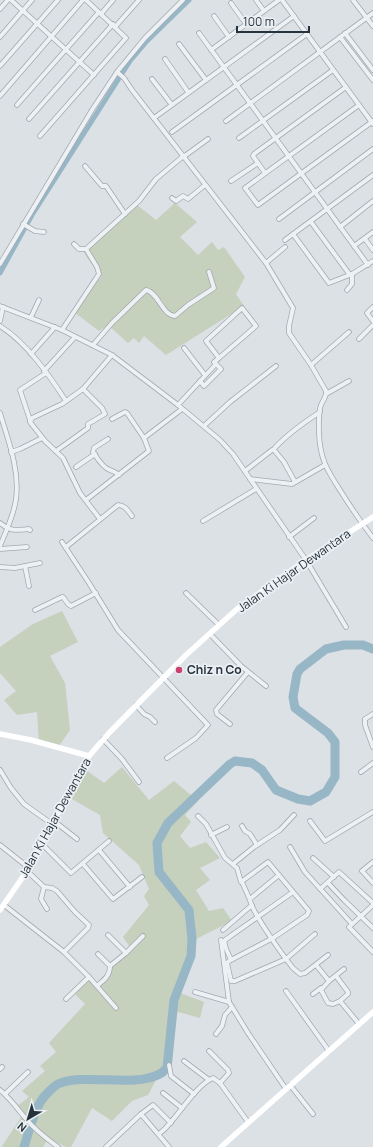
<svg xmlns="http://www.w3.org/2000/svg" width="373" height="1147" font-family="Manrope,sans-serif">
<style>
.green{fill:#c5d0bd}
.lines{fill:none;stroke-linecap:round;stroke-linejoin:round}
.canal{stroke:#97b6c6;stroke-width:5}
.river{stroke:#97b6c6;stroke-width:9}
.street-casing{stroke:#a2a9b0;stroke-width:5.5}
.street{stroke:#eef1f4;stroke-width:4}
.secondary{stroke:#fff;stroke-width:5.5}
.poi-dot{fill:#cb406d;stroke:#ebf0f4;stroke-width:1.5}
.labels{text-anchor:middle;stroke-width:3.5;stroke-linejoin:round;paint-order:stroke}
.street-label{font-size:12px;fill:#26323c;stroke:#ebf0f4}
.poi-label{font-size:12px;font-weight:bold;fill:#26323c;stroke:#ebf0f4;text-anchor:start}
</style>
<rect width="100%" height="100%" fill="#dce1e6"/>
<!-- green -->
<g class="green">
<polygon points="175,203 197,222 180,237 198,255 212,242 218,250 224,247 245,277 236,294 244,306 166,355 144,336 139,343 134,338 128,343 108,325 99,331 74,312 101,277 84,253 137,205 156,220"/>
<polygon points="62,611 78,642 50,656 65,683 70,730 59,746 39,743 37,712 17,715 4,700 16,691 0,673 0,647 33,624"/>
<polygon points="122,767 149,800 174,781 198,801 185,815 191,822 180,836 190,848 206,842 220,858 200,868 210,880 196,890 209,911 223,908 232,921 196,939 184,977 175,991 204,1002 200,1018 171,1010 170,1054 148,1095 132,1101 112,1121 92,1108 71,1147 66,1147 48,1138 43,1147 3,1147 2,1146 22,1116 16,1107 29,1097 22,1091 45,1071 40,1066 56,1052 49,1043 85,1004 73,992 87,978 95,985 130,947 123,937 149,905 144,896 149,889 139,865 103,833 100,815 70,798 86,770 104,783"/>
</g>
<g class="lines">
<!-- canal -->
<polyline class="canal" points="0,273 32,215 130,61 147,41 189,0"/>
<!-- river -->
<path class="river" d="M24 1147C29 1132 32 1115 41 1101 44 1096 53 1087 58 1084 87 1071 147 1092 167 1068L174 1000 191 956 192 939 189 910 159 872 157 843 168 823 230 764 235 761 252 763 262 770 276 790 298 799 310 801 326 792 335 777V742L328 733 295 708 293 697 297 674 300 669 326 649 344 645H363L373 649"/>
<!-- street casing -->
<g class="street-casing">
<g id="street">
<polyline points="11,0 94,75"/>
<polyline points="256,0 264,11"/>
<polyline points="282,0 373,124"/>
<polyline points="353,0 373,26"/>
<polyline points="231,3 246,24"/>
<polyline points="0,9 8,0"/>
<polyline points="101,14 113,0"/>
<polyline points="214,16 229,37"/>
<polyline points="115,27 139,0"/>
<polyline points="199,33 368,265"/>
<polyline points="345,33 373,70"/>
<polyline points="0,37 32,0"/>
<polyline points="340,37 373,80"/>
<polyline points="179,44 206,80"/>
<polyline points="211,50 279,0"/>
<polyline points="165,59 188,92"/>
<polyline points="0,66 58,0"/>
<path d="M117 72 124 78 132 90 266 263 293 308 289 326V333L311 365 326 391C327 396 323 400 321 405 318 413 319 424 319 433 320 463 330 474 345 498 354 512 363 525 373 538"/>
<polyline points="152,79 172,105"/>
<polyline points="0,96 83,0"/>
<polyline points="17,105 99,12"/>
<polyline points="359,105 245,188 258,205 373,121"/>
<polyline points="154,118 294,16"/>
<polyline points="29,119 113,24"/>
<polyline points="226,121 373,13"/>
<polyline points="172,132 307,34"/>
<polyline points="40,136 126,38 86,0"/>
<polyline points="239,138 333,70"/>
<polyline points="85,166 102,186 106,186 125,214"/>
<polyline points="265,173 253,156 254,154 346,87"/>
<polyline points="231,181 258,163"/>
<polyline points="172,198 176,201 183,196 188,199 205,185"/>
<polyline points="279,219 373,149"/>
<polyline points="311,222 350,275"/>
<polyline points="23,224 35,231 44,232"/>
<polyline points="340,227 373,201"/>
<polyline points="293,234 329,283 352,274 373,261"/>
<polyline points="365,239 373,250"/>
<polyline points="285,240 373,175"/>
<polyline points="74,244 79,249 86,249 139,201 156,179 181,158 186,155 208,139"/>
<polyline points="354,246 373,232"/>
<polyline points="266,263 285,247"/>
<polyline points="0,264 92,110 117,72 145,38 183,0"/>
<polyline points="347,290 352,284 352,274"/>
<polyline points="0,306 62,330 112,355 178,405 220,440 233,454 306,560 346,627"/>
<polyline points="373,307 367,313 373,321"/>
<polyline points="31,317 39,300"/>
<polyline points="0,321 3,307"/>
<path d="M0 326C27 343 49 375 66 401"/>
<polyline points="62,330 99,274 97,267 86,249"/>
<polyline points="359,339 373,325"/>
<path d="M93 345 112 323 146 290C158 292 162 315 175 316L188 305 214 288 209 272"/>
<polyline points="184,348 205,375"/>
<polyline points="31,354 55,327"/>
<polyline points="311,365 349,332"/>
<polyline points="44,371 75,337"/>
<polyline points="200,381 204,386 221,369 216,364"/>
<polyline points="326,394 349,381"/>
<polyline points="178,405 216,364 214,362 219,358 256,326 242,308 206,341 219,358"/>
<path d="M0 413C8 440 20 470 16 499 14 515 6 531 0 546"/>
<polyline points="30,420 20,390 46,373"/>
<polyline points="204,426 230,402 276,366"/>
<polyline points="144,438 182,409"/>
<path d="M108 439 94 448 93 452C97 458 103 468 110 470 114 472 115 471 119 475"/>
<path d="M273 450C286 435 303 423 320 412"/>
<polyline points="56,451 88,428 88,424 105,414 102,408 83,389"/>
<polyline points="11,452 20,449 42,438"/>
<polyline points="76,467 95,454"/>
<polyline points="245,471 272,450 274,450 284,462 295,482"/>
<polyline points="250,479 292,484 325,465"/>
<polyline points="86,500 149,451 144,438 127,413 125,412 112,419"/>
<polyline points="100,519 80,493 63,458 45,441 30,422 32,418 62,404 83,389 112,355"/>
<polyline points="203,521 256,489"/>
<path d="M0 523C11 532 16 530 29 529L30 530"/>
<polyline points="289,537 314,518"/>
<polyline points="62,542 89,583 118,630 208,725 196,738 167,758"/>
<path d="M66 547 118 505C125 505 128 511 132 516"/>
<polyline points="0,549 27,547"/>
<polyline points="25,566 29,586"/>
<polyline points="0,567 15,568 40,563"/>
<polyline points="186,593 219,625"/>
<polyline points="35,610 62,597 63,597 68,604 71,606 96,593"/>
<polyline points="210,634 241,666 266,686"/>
<polyline points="136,705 144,714 150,717 155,722"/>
<polyline points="373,714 365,719 365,725 373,747"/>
<polyline points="230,724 217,714 216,710 248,672"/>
<polyline points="103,739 122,759 139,782"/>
<polyline points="0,770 11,788 24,804 52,824"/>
<polyline points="361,772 373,763"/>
<polyline points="198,816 206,824 225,858 237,868 241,882 268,862 309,911 307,915 273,938 229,961 227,963 231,981 235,981 286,959 315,934"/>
<polyline points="54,821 77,839"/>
<polyline points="310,821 325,841 373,812"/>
<polyline points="242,826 245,831 250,834 257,845"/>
<polyline points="211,835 227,827"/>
<polyline points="42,844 71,873 109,841"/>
<polyline points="0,845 29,868"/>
<polyline points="290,847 305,872 352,924"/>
<polyline points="99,850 130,887"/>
<polyline points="313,858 334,877"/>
<polyline points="373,862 362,871 373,883"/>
<polyline points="83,864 113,899 142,877"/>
<polyline points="233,864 254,847 280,830 294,815"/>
<polyline points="27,871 44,887 52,888 57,891 75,912 89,925 88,928 64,952"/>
<path d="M279 875 250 899C250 910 284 957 293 968L300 974 305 973 328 955"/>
<polyline points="242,882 250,900"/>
<polyline points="328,883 344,900 373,928"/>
<polyline points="44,887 41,899 47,909"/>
<polyline points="320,889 339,872 373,903"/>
<polyline points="4,905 64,952 89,977 116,1008"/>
<polyline points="373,905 349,927 373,952"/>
<polyline points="223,930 252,905"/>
<polyline points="221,940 229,1002 248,1033 286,1089"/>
<polyline points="126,953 143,936"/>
<polyline points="98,954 110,966"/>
<path d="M231 960C229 954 223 946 225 940L293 892"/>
<polyline points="316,965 329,981 321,990 328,1003 333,1004 340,1001 359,1024"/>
<polyline points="336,976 348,992 348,994 340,1001"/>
<polyline points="329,981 344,969"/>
<path d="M97 986C104 980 110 976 110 966L126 953 108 935"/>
<polyline points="286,991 329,1051"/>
<polyline points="195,992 229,1002"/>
<polyline points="313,994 321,988"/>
<polyline points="66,999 89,977"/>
<polyline points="216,1034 222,1026 225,1015 232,1007"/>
<polyline points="209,1051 228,1070 229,1073 220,1083"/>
<polyline points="184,1061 209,1080"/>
<polyline points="169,1065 171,1076 194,1094"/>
<polyline points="0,1069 2,1067"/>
<polyline points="290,1085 313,1114"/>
<path d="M0 1090C11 1099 18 1110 27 1120 36 1131 47 1139 58 1147"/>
<polyline points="163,1093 182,1108"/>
<polyline points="5,1094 28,1072"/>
<polyline points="141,1114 153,1105 171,1123"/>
<path d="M159 1134C163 1131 167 1127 170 1123 181 1111 198 1084 213 1078L220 1083 248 1122"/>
<polyline points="106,1147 141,1114 169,1147"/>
</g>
</g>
<!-- street -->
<use href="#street" class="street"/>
<!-- secondary -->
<g class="secondary">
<polyline points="0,734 31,740 89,756"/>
<polyline points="0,910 29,868 52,824 63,802 89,756 109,733 186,655 237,609 306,560 373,517"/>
<polyline points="221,1147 373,1012"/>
</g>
</g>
<!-- markers -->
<circle class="poi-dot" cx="179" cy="670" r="4"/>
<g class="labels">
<!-- street labels -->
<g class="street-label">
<text transform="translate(294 571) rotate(-35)" y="4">Jalan Ki Hajar Dewantara</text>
<text transform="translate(55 818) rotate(-61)" y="4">Jalan Ki Hajar Dewantara</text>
</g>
<!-- poi labels -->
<g class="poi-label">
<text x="187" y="674">Chiz n Co</text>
</g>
</g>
<!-- north arrow -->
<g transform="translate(28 1119) rotate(218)" stroke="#ebf0f4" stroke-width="3" paint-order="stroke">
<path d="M0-3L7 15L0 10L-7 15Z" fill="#26323c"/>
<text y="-6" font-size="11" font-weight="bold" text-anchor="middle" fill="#26323c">N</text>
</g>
<!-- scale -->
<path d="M237 26v6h72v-6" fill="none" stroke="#26323c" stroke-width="2"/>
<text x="243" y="26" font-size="12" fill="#26323c" stroke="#ebf0f4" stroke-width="3" paint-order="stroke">100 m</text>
</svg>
